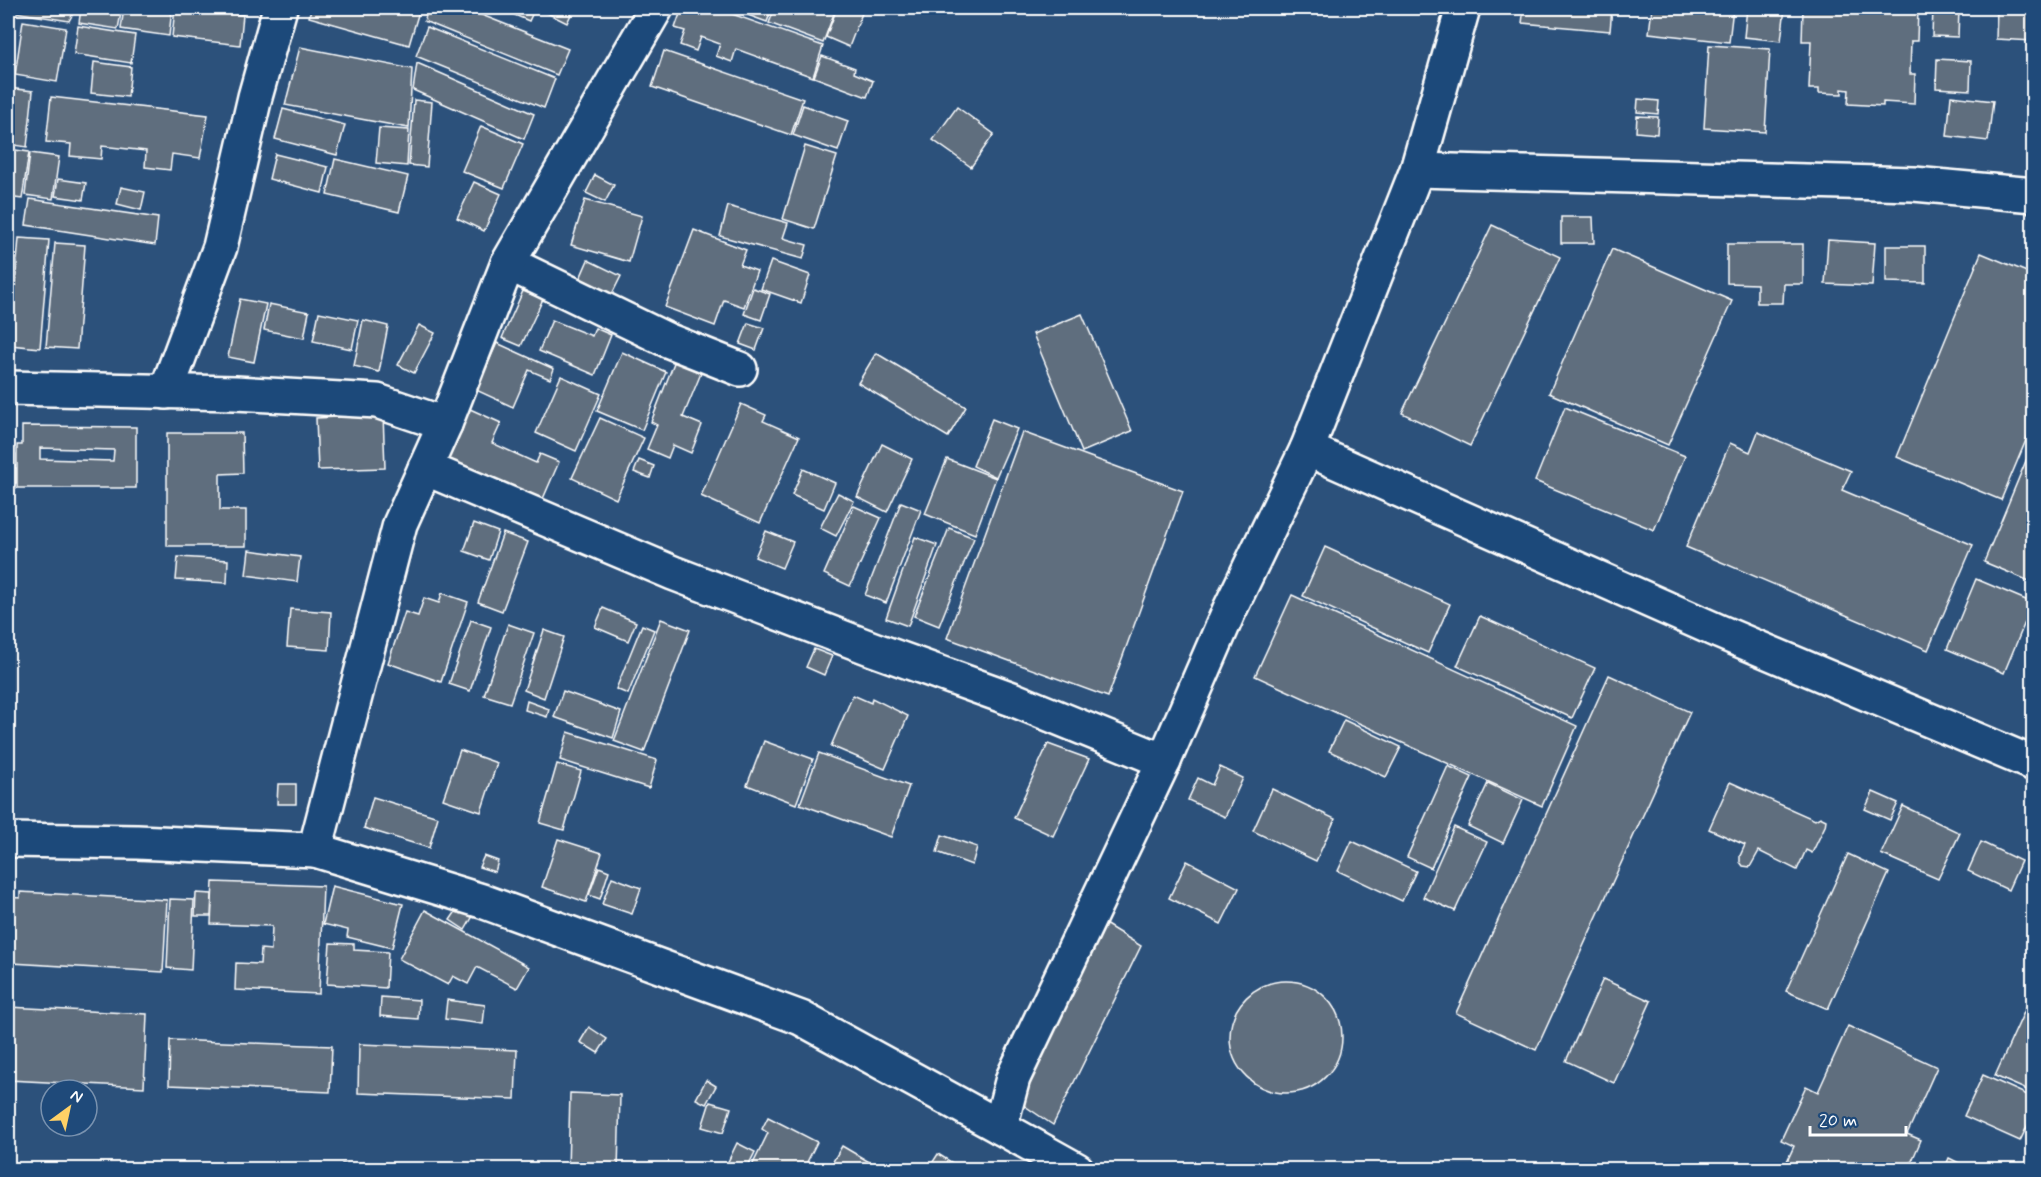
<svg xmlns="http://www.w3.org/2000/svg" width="2041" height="1177" font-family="Mynerve,sans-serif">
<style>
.building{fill:#5e6e7e;stroke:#fff;stroke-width:1.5;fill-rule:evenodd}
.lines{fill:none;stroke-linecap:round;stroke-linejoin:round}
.minor-casing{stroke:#fff;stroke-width:38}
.minor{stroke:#1f4a7a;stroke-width:33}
</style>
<rect width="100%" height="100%" fill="#2c517b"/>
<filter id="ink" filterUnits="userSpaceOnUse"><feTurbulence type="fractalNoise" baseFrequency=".0167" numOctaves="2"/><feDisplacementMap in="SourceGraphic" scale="12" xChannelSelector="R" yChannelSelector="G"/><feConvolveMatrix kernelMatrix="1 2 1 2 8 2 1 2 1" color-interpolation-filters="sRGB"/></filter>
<g filter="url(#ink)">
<!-- building -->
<g class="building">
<polygon points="8,8 76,8 69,21 8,11"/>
<polygon points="81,8 122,8 118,29 79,23"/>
<polygon points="124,8 172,8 169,36 121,29"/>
<polygon points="175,8 243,15 240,45 172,37"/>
<polygon points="311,8 420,8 409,45 309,17"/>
<polygon points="429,8 464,8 568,49 557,75 424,21"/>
<polygon points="498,8 535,8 529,21"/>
<polygon points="550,8 574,8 567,23 547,13"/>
<polygon points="682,8 715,8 823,46 813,77 736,49 732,62 716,56 720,44 701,37 696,51 680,45 685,31 675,28"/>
<polygon points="735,8 772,8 767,22 734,10"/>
<polygon points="775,8 836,8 823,43 769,23"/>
<polygon points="837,8 864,8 849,47 826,37"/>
<polygon points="1524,8 1636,8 1636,10 1612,8 1610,31 1522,23"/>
<polygon points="1652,8 1733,8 1729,42 1649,33"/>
<polygon points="1747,8 1785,8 1781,41 1744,37"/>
<polygon points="1803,8 1918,8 1917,41 1911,41 1910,74 1915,74 1914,104 1883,102 1883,106 1848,104 1849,90 1842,89 1842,94 1819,93 1819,89 1809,89 1811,41 1802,41"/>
<polygon points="1933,8 1990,8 1990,10 1959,9 1958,37 1932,36"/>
<polygon points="1997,8 2034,8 2034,41 1996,39"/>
<polygon points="23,21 66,28 57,82 15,75"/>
<polygon points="78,26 135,35 131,63 74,54"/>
<polygon points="427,27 555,79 544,108 416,56"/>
<polygon points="1709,45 1770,49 1765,132 1704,128"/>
<polygon points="300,47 412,69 409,128 285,105"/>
<polygon points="664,51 803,99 791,135 652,87"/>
<polygon points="822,56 855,68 854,73 873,81 867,97 814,77"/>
<polygon points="1937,59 1971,61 1970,90 1936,88"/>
<polygon points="94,62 131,67 128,97 91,93"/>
<polygon points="417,63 534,114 524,139 413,90"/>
<polygon points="8,88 33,91 27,147 8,144"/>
<polygon points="1951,96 1993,101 1988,141 1947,136"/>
<polygon points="51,97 208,115 200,158 172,154 170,170 145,167 146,151 102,146 101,159 70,156 71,144 46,142"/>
<polygon points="1638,99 1659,101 1658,114 1637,112"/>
<polygon points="414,100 432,102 427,167 409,165"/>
<polygon points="803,105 848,121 838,151 793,135"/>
<polygon points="957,107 994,134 971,167 933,140"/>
<polygon points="283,109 345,125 337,155 275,139"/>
<polygon points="1637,116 1658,117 1657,134 1636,132"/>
<polygon points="481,126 523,144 504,188 462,171"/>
<polygon points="379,128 409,130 407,166 376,163"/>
<polygon points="805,146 837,156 814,229 783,219"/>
<polygon points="8,149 29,152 22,199 8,197"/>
<polygon points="30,153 59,157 53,199 25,195"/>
<polygon points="275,154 328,167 322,193 269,179"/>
<polygon points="335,159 408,176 399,212 327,195"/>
<polygon points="595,175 614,185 605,202 586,193"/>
<polygon points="58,179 86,183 83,200 55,196"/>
<polygon points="474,182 501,194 484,231 457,218"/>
<polygon points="121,187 145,192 141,210 117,204"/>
<polygon points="30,199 158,218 155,245 26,225"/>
<polygon points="585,200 642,216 629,262 571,245"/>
<polygon points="728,206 788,223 783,238 807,245 803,259 720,236"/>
<polygon points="1561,217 1593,217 1594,243 1561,243"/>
<polygon points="1492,225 1560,257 1470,446 1402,413"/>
<polygon points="8,228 12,229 8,287"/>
<polygon points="694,230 746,250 740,265 757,271 744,307 724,300 715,326 665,307"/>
<polygon points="19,238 49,240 40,348 10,345"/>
<polygon points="1828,240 1875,243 1872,286 1825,284"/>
<polygon points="55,243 85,245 77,349 46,347"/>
<polygon points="1727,244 1803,244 1803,284 1784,284 1783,303 1757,303 1757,284 1727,283"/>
<polygon points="1886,246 1925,246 1925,283 1886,282"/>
<polygon points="1612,249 1732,301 1668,445 1549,393"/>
<polygon points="1981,253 2034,275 2034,421 2001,500 1897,457"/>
<polygon points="588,260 621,276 610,298 578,283"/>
<polygon points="771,261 810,275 801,303 761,289"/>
<polygon points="753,288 770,294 761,320 744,314"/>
<polygon points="523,291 543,299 521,346 502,338"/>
<polygon points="240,299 266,304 254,362 228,357"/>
<polygon points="269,304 309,312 304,338 264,330"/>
<polygon points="319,312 358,320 352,349 313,341"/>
<polygon points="1082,314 1132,431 1082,452 1033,334"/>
<polygon points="363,320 388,326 379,372 354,366"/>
<polygon points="552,320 592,336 595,328 611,335 595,375 539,351"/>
<polygon points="748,323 764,328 756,350 740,344"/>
<polygon points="419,325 435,333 414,373 398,365"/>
<polygon points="497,343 554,369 550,379 529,370 513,407 476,390"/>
<polygon points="622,352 666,372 642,430 597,411"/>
<polygon points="876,353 966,407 948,437 858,383"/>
<polygon points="677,355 704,366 683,417 702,425 691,453 673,445 668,458 647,449 657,425 651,422"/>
<polygon points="561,376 601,394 576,451 536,433"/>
<polygon points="741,404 766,415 763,421 799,437 760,523 701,496"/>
<polygon points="1565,407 1685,456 1654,530 1535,481"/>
<polygon points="470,409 501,423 492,443 536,463 540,454 559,462 542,501 448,459"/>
<polygon points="383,415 385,468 318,470 316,418"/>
<polygon points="600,418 644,438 616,499 572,478"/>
<polygon points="992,419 1017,429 996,477 973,466"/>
<path d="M22 426 136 427V488H17V445H22ZM40 448 114 450 113 461 40 459Z"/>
<polygon points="1022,432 1183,491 1108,697 947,638"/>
<polygon points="1758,432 1851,471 1842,490 1973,545 1928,650 1686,547 1730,443 1750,452"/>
<polygon points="167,433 242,433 243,473 220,474 220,510 246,510 246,546 167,546"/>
<polygon points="882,444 912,459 887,512 857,497"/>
<polygon points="8,453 15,454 15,466 8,466"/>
<polygon points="2028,456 2034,458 2034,583 1984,562"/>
<polygon points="947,459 996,478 975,534 925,514"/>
<polygon points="639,460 654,466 650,478 634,472"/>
<polygon points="8,467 16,468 16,483 8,483"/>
<polygon points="803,469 835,483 824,509 792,495"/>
<polygon points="838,493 854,501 836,536 820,528"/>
<polygon points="901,502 921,510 886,603 865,595"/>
<polygon points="854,506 881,518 850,586 824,574"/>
<polygon points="474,523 498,532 489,560 464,551"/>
<polygon points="949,528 974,538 939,626 914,616"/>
<polygon points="766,531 793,542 782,568 755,557"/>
<polygon points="503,533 528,542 502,611 478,602"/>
<polygon points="915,537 937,545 908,626 886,618"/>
<polygon points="1325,547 1450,604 1428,653 1303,596"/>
<polygon points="249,550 300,557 297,582 246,575"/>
<polygon points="178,557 228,560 227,583 176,580"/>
<polygon points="1976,579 2033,603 2004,673 1947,649"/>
<polygon points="442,593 468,602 441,682 388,663 405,612 418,616 424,598 439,603"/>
<polygon points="1292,595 1577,726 1542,806 1255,676"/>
<polygon points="603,608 636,622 628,641 595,627"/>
<polygon points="290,609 331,612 329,650 287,647"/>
<polygon points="1480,616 1595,668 1572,718 1457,666"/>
<polygon points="661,619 690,630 644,752 614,741"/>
<polygon points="471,620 491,627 470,691 449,684"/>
<polygon points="508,624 534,633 510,703 484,695"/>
<polygon points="642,625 654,630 628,694 616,689"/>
<polygon points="544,630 564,637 544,698 524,690"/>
<polygon points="814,649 832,656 824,675 806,667"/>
<polygon points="1609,675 1690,712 1536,1050 1456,1013"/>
<polygon points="563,691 621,712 613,738 554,717"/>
<polygon points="853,695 871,703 872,698 908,716 885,769 831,746"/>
<polygon points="527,701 549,709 547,717 525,710"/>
<polygon points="1344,720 1401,747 1386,777 1329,751"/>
<polygon points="568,732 657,760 649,788 560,760"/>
<polygon points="764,741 813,759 796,804 747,785"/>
<polygon points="1048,744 1089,759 1053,836 1014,818"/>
<polygon points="460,750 497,763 481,812 443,799"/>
<polygon points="819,753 909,786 891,837 800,804"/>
<polygon points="557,764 581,771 564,830 540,823"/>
<polygon points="1448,766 1472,777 1431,868 1407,857"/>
<polygon points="1220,767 1243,778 1225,817 1188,800 1198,778 1212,785"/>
<polygon points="1730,782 1815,820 1820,817 1826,820 1825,826 1812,853 1806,850 1797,870 1759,851 1750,867 1743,866 1740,862 1740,856 1745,845 1709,829"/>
<polygon points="1488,783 1523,800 1503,843 1468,826"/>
<polygon points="278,784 296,784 296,804 277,804"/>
<polygon points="1272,789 1335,819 1316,861 1253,831"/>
<polygon points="1873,792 1898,803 1890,820 1865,809"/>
<polygon points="373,797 438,817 429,848 364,828"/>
<polygon points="1903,806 1960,833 1938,879 1881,854"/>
<polygon points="1454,827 1487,842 1455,911 1423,897"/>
<polygon points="942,835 977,847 972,865 937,852"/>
<polygon points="558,839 602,853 586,902 542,887"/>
<polygon points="1352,841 1416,871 1402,901 1338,871"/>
<polygon points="1981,842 2021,861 2008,890 1968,871"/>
<polygon points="1848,854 1889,873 1828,1009 1786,991"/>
<polygon points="484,856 498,861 495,872 479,867"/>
<polygon points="1187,861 1239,888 1221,924 1169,898"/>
<polygon points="599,867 609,871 600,899 589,895"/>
<polygon points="612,877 641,888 632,914 602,904"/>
<polygon points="213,882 323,886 319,994 235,990 236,963 260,964 261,949 271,950 272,926 211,924"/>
<polygon points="332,886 403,904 392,948 347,937 348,930 323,924"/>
<polygon points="20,892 167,900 163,972 12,963 12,960 8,960 8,897 20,898"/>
<polygon points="196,893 212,894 211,916 195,916"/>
<polygon points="170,899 194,900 191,970 167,968"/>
<polygon points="459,907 473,916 465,930 450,920"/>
<polygon points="425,910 529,967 517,988 477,967 468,984 453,976 448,985 399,959"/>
<polygon points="1105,924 1141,946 1053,1125 1016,1100"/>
<polygon points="330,943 354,944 354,950 388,952 386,988 327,984"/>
<polygon points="1603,979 1651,1001 1614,1083 1566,1061"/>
<circle cx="1286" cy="1037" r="56"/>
<polygon points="2034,990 2034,1075 2027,1090 1995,1076"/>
<polygon points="381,997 419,1000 418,1019 380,1016"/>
<polygon points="447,1000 485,1005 483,1024 445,1019"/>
<polygon points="8,1007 147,1014 144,1087 8,1080"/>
<polygon points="1848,1026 1937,1067 1907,1134 1921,1140 1908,1170 1783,1170 1794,1146 1781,1140 1806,1086 1818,1092"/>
<polygon points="589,1027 607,1039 598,1053 580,1042"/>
<polygon points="170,1040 332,1046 330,1092 169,1085"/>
<polygon points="359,1044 517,1050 515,1099 358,1093"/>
<polygon points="1983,1075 2034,1098 2034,1112 2020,1141 1964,1116"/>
<polygon points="706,1080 716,1086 706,1104 696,1099"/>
<polygon points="570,1093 620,1095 618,1170 568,1170"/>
<polygon points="710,1102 731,1108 723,1133 702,1127"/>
<polygon points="768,1117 817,1142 803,1170 750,1170 768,1133 762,1129"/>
<polygon points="737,1143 755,1152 746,1170 724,1170"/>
<polygon points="842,1146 883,1170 828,1170"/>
<polygon points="938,1154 954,1164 950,1170 929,1168"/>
<polygon points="1949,1158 1973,1170 1944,1170"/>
<polygon points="342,1164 445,1169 445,1170 342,1170"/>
</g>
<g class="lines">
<!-- minor casing -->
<g class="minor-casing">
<g id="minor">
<polyline points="1417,170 1914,184 2034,195"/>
<polyline points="508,263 667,340 740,369"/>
<polyline points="8,388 235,393 377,401 445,424"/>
<polyline points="166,392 220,247 255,97 280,8"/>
<polyline points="1307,449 1718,631 2034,764"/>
<polyline points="425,468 673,573 873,649 1012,699 1164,761"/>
<polyline points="8,840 137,842 315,850 482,901 801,1018 1000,1127 1013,1078 1164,761 1229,611 1307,449 1417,170 1463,8"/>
<polyline points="315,850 400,524 445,424 508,263 656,8"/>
<polyline points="1000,1127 1077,1170"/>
</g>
</g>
<!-- minor -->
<use href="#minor" class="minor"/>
</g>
</g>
<!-- margin -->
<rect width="2041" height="1177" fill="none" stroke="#1f4a7a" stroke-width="30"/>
<rect x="15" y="15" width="2011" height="1147" fill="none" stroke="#fff" stroke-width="2" filter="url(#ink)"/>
<!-- north arrow -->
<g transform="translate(69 1108) rotate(33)"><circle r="28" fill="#1f4a7a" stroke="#7992af" stroke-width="1.5"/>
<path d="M0-4.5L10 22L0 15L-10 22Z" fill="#ffd166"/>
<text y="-9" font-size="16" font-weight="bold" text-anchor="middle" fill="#ffffff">N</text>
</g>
<!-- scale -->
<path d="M1810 1126v9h96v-9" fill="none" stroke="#ffffff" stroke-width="3"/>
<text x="1819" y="1126" font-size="18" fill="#ffffff" stroke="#1f4a7a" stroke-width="4.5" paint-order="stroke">20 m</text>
</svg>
